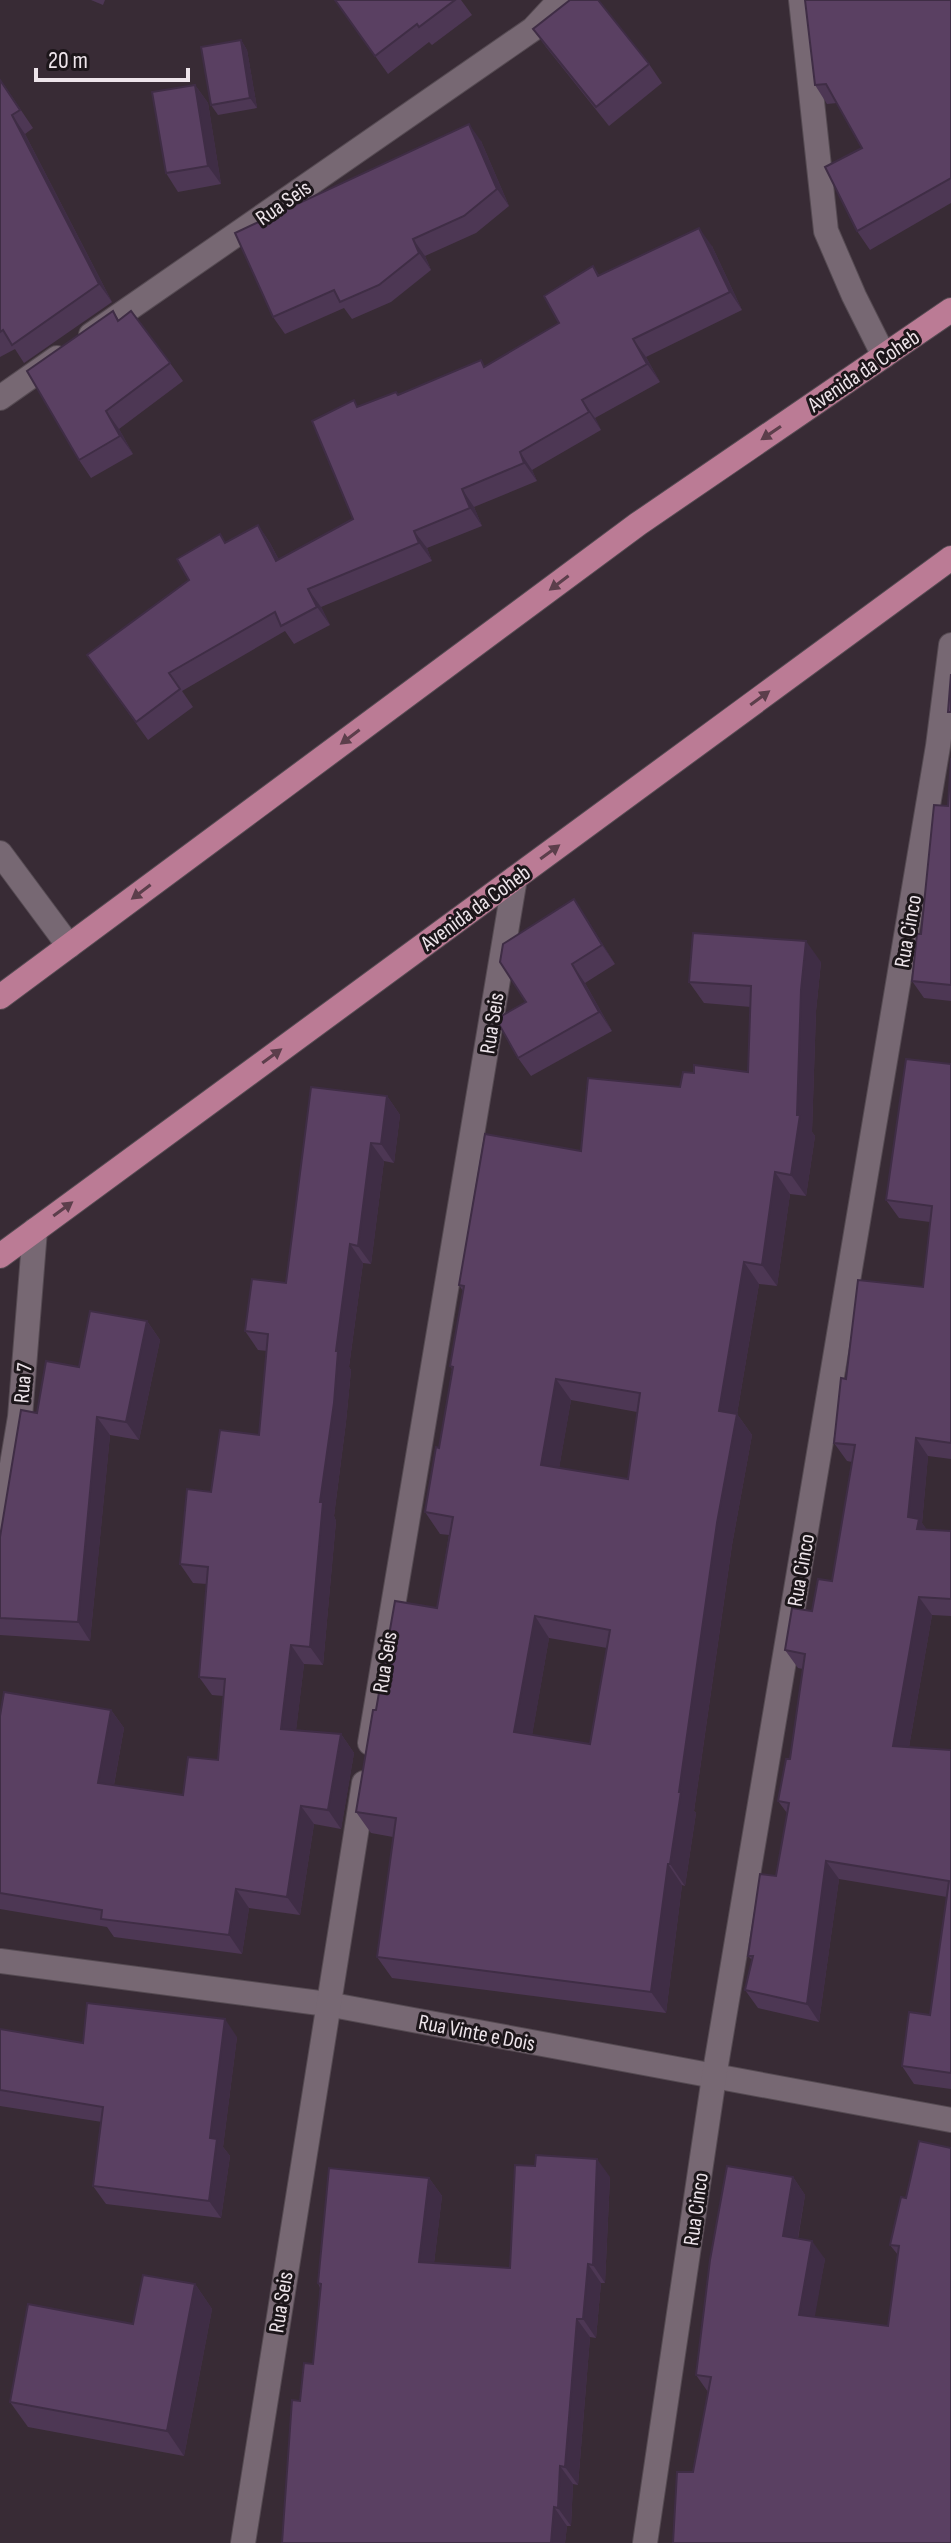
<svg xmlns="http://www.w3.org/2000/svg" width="951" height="2543" font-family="'Sofia Sans Condensed',sans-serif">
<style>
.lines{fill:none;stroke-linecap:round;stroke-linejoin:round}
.minor-casing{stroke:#554a52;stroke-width:26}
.major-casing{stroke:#554a52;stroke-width:26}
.minor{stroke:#776873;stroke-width:24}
.major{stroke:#bb7b95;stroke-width:24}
.wall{fill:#4d3754;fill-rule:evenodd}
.shaded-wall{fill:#3f2d45}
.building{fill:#5a4062;stroke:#3f2d45;stroke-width:2;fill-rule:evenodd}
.oneway{fill:#5c3e4b}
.labels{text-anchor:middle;stroke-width:6;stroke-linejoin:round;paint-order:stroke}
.street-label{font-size:22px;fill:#ede4ea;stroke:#1c161a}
</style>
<rect width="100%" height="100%" fill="#382b35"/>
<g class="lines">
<!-- minor casing -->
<g class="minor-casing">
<g id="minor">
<polyline points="801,0 826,231 854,296 884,356"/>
<polyline points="91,335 533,29 560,0"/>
<polyline points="0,398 57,358"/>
<polyline points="0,853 69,946"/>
<polyline points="0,1536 20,1417 35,1230"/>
<polyline points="370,1743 515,878"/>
<polyline points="0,1961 327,2004 951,2120"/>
<polyline points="243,2543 364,1783"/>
<polyline points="645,2543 714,2077 938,746 951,645"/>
</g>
</g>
<!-- major casing -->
<g class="major-casing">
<g id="major">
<polyline points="0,997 638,524 951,310"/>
<polyline points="0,1256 951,558"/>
</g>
</g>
<!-- minor -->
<use href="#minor" class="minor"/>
<!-- major -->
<use href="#major" class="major"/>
</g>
<!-- wall -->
<g class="wall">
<polygon points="91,0 105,0 103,5"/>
<polygon points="335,0 461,0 472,15 432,45 429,42 388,74"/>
<polygon points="951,0 951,203 870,250 857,231 862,148 837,103 827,104 815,85"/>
<polygon points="533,29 649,64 662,83 609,126 546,47"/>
<polygon points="241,40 247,50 257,108 218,115 211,105"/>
<polygon points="0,79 33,128 25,134 112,302 24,363 15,349 0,357"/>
<polygon points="195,85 208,103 221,184 178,192 166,173"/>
<polygon points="481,141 509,206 476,233 425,256 431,270 391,302 352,319 344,308 285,334 273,317"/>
<polygon points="712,246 742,310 646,357 660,382 595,418 601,430 532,470 537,481 474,507 482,526 427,548 432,561 321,607 330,625 294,644 285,631 182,691 193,707 148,740 87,655 189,580 226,542 258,525 270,543 279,560 353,519 358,407 396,392 398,394 485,366 559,323 593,266 599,275"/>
<polygon points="113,311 119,320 170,363 183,381 119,429 133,454 91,478 79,460"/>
<polygon points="951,758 951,1001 924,998 912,981 948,806"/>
<polygon points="574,899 615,964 585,983 612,1031 531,1076 518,1058 526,1002"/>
<path d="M821 962 816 1011 812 1132 815 1136 806 1196 790 1194 777 1286 759 1284 737 1414 752 1435 732 1545 694 1811 696 1813 685 1886 682 1885 666 2013 392 1978 377 1957 393 1837 371 1833 356 1812 376 1710 437 1608 449 1535 440 1534 425 1512 439 1448 452 1369 450 1366 463 1291 459 1285 581 1151 680 1087 694 1073 748 1072 751 1007 704 1003 689 982ZM571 1400 637 1412 628 1479 559 1468ZM549 1638 607 1648 590 1744 532 1735Z"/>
<polygon points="951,1064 951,1459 928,1456 922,1523 926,1529 951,1531 951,1616 932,1615 909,1747 951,1750 951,2089 914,2084 902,2066 930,2015 947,1897 839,1879 819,2022 758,2008 745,1990 752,1960 748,1956 776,1876 787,1813 778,1801 790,1759 803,1669 798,1668 785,1650 832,1581 852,1462 847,1461 834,1443 846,1379 923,1287 930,1222 899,1218 886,1200"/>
<polygon points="387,1096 400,1115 394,1163 384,1161 371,1264 363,1263 349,1367 351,1370 346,1422 334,1516 336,1521 323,1665 304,1664 296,1730 341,1734 354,1753 341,1829 314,1824 300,1915 249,1908 242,1954 114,1937 107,1927 0,1909 0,1716 111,1710 124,1728 114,1785 183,1795 218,1760 223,1696 212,1695 199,1677 207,1584 193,1583 180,1564 211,1492 259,1435 267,1351 258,1350 245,1331 286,1283"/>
<polygon points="147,1321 160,1340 139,1440 110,1435 90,1641 0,1635 0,1537 37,1413 79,1367"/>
<polygon points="0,2029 83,2043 237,2037 223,2147 230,2156 221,2218 106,2204 93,2186 102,2122 0,2106"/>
<polygon points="610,2177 605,2283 601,2283 596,2338 590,2337 578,2485 573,2484 571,2526 567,2526 565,2543 282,2543 300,2401 313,2364 320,2288 318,2283 429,2178 442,2196 434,2263 510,2268"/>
<polygon points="793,2177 805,2195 798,2239 825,2259 814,2317 888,2326 898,2255 890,2245 901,2197 951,2543 693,2472 708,2392 696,2375"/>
<polygon points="195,2284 212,2309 184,2456 28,2427 10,2402"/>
</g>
<!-- shaded-wall -->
<g class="shaded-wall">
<polygon points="241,40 247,50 257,108 250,98"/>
<polygon points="195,85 208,103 221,184 208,166"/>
<polygon points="12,115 25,134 112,302 99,284"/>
<polygon points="469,124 481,141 509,206 497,189"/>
<polygon points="699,228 712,246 742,310 730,292"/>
<polygon points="413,239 425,256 431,270 419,253"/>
<polygon points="633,339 646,357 660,382 647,364"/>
<polygon points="582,400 595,418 601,430 589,412"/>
<polygon points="106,411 119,429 133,454 120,436"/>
<polygon points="520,452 532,470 537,481 524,463"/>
<polygon points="462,489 474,507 482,526 470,508"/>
<polygon points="258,525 270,543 289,579 276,561"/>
<polygon points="414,531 427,548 432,561 419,543"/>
<polygon points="308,589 321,607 330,625 317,607"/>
<polygon points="574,899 586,917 615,964 602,945"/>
<polygon points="806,941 821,962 816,1011 812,1132 815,1136 806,1196 791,1175 797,1115 801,990"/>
<polygon points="572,964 585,983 612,1031 599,1012"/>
<polygon points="387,1096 400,1115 394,1163 381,1144"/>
<polygon points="371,1143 384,1161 371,1264 358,1246"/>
<polygon points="775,1172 790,1194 777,1286 762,1265"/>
<polygon points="350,1244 363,1263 349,1367 351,1370 346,1422 334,1516 336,1521 323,1665 310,1647 320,1502 336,1351"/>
<polygon points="744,1262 759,1284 737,1414 752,1435 732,1545 694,1811 696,1813 685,1886 670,1864 719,1411"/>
<polygon points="147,1321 160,1340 139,1440 126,1422"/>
<polygon points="556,1379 571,1400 556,1486 541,1465"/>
<polygon points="97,1417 110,1435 90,1641 78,1622"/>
<polygon points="916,1438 928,1456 922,1523 932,1537 930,1547 908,1517"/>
<polygon points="919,1597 932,1615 906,1764 893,1746"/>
<polygon points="535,1616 549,1638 529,1753 514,1732"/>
<polygon points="291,1645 304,1664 294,1748 281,1729"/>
<polygon points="111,1710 124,1728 111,1801 98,1783"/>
<polygon points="341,1734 354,1753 341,1829 328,1810"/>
<polygon points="301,1806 314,1824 300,1915 287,1897"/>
<polygon points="826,1861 839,1879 819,2022 807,2004"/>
<polygon points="668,1864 682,1885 666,2013 651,1992"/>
<polygon points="236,1889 249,1908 242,1954 229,1935"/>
<polygon points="225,2019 237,2037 223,2147 230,2156 221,2218 209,2201 210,2138"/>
<polygon points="597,2159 610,2177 605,2283 593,2265"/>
<polygon points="793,2177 805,2195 795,2254 783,2236"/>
<polygon points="429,2178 442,2196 432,2280 419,2262"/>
<polygon points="812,2241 825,2259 812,2333 799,2315"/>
<polygon points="588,2264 601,2283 596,2338 583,2319"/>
<polygon points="195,2284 212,2309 184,2456 167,2431"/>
<polygon points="577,2319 590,2337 578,2485 565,2467"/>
<polygon points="560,2466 573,2484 571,2526 558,2508"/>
<polygon points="554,2507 567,2526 565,2543 551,2543"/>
</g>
<!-- building -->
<g class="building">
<polygon points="335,0 455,0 419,27 417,24 375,56"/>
<polygon points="570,0 598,0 649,64 596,107 533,29"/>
<polygon points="805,0 951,0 951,178 857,231 825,167 862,148 826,84 815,85"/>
<polygon points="241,40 250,98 211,105 201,47"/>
<polygon points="0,80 20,110 12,115 99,284 12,345 3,330 0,332"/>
<polygon points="195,85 208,166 166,173 152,92"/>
<polygon points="469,124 497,189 464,216 413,239 419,253 379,285 340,302 334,290 273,317 235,233"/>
<polygon points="699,228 730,292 633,339 647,364 582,400 589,412 520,452 524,463 462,489 470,508 414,531 419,543 308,589 317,607 281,626 275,612 169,673 180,689 136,722 87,655 189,580 177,559 220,534 225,543 258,525 276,561 353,519 312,421 354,400 357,407 396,392 398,395 481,360 484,367 559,323 544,296 593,266 598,276"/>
<polygon points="113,311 118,321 131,311 170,363 106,411 120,436 79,460 27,371"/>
<polygon points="951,674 951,712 948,712"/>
<polygon points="951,758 951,985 912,981 917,934 921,934 934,805 948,806"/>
<polygon points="574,899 602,945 572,964 599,1012 518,1058 496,1019 526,1002 500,962 503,944"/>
<path d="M693 933 806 941 801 990 797 1115H800L791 1175 775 1172 762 1265 744 1262 719 1411 737 1414 717 1523 679 1792H681L670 1864H668L651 1992 377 1957 396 1818 356 1812 373 1710H376L395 1601 437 1608 453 1517 425 1512 436 1447 439 1448 453 1367 450 1366 464 1286 459 1285 485 1134 581 1151 588 1078 680 1087 683 1072 694 1073V1065L748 1072 751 986 689 982ZM556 1379 640 1393 628 1479 541 1465ZM535 1616 610 1630 590 1744 514 1732Z"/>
<polygon points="906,1059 951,1064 951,1443 916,1438 908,1517 919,1519 917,1529 951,1531 951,1599 919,1597 893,1746 951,1750 951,2073 902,2066 909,2012 930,2015 949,1881 826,1861 807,2004 745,1990 753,1956 748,1956 760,1874 776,1876 789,1803 778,1801 786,1759 790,1759 805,1654 785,1650 792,1608 812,1611 818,1579 832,1581 855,1445 834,1443 841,1378 846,1379 858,1280 923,1287 932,1206 886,1200"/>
<polygon points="311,1087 387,1096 381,1144 371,1143 358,1246 350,1244 336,1351 338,1351 334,1403 320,1502 323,1502 310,1647 291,1645 281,1729 341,1734 328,1810 301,1806 287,1897 236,1889 229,1935 101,1919 102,1910 0,1893 0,1716 4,1692 111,1710 98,1783 183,1795 188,1757 218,1760 225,1679 199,1677 208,1567 180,1564 187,1489 211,1492 220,1430 259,1435 268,1334 245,1331 252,1279 286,1283"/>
<polygon points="90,1311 147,1321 126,1422 97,1417 78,1622 0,1618 0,1537 21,1410 37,1413 46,1361 79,1367"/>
<polygon points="87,2003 225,2019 210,2138 217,2139 209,2201 93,2186 103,2107 0,2090 0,2029 83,2043"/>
<polygon points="919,2141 951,2148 951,2543 673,2543 677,2472 693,2472 711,2377 696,2375 710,2260 727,2166 793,2177 783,2236 812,2241 799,2315 888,2326 899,2246 890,2245 901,2197 906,2198"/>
<polygon points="536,2155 597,2159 593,2265 588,2264 583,2319 577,2319 565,2467 560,2466 558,2508 554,2507 551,2543 282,2543 292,2400 300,2401 304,2363 313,2364 321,2284 318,2283 329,2168 429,2178 419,2262 510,2268 515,2165 535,2166"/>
<polygon points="143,2275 195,2284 167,2431 10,2402 28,2304 133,2324"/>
</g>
<!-- one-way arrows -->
<defs><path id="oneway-solid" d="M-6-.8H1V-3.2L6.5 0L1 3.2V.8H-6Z" transform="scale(2)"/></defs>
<g class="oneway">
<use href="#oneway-solid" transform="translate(771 433) rotate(146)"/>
<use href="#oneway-solid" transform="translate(559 583) rotate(143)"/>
<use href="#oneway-solid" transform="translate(760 698) rotate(-36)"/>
<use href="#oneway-solid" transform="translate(350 737) rotate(143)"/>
<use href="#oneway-solid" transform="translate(550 852) rotate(-36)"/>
<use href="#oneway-solid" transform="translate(141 892) rotate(143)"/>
<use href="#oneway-solid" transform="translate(272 1056) rotate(-36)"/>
<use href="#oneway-solid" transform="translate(63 1209) rotate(-36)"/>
</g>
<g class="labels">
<!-- street labels -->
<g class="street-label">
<text transform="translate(283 202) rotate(-35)" y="8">Rua Seis</text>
<text transform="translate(863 370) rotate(-34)" y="8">Avenida da Coheb</text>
<text transform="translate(475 907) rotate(-36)" y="8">Avenida da Coheb</text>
<text transform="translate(907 931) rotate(-80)" y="8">Rua Cinco</text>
<text transform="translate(491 1023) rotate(-81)" y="8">Rua Seis</text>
<text transform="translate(22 1383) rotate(-85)" y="8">Rua 7</text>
<text transform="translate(800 1570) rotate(-80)" y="8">Rua Cinco</text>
<text transform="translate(384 1662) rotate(-81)" y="8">Rua Seis</text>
<text transform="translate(477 2032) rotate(11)" y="8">Rua Vinte e Dois</text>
<text transform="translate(695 2209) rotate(-82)" y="8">Rua Cinco</text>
<text transform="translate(280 2302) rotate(-81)" y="8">Rua Seis</text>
</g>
</g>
<!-- scale -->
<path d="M36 68v12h152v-12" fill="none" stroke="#ede4ea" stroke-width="4"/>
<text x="48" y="68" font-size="24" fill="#ede4ea" stroke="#1c161a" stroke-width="6" paint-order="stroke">20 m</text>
</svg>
